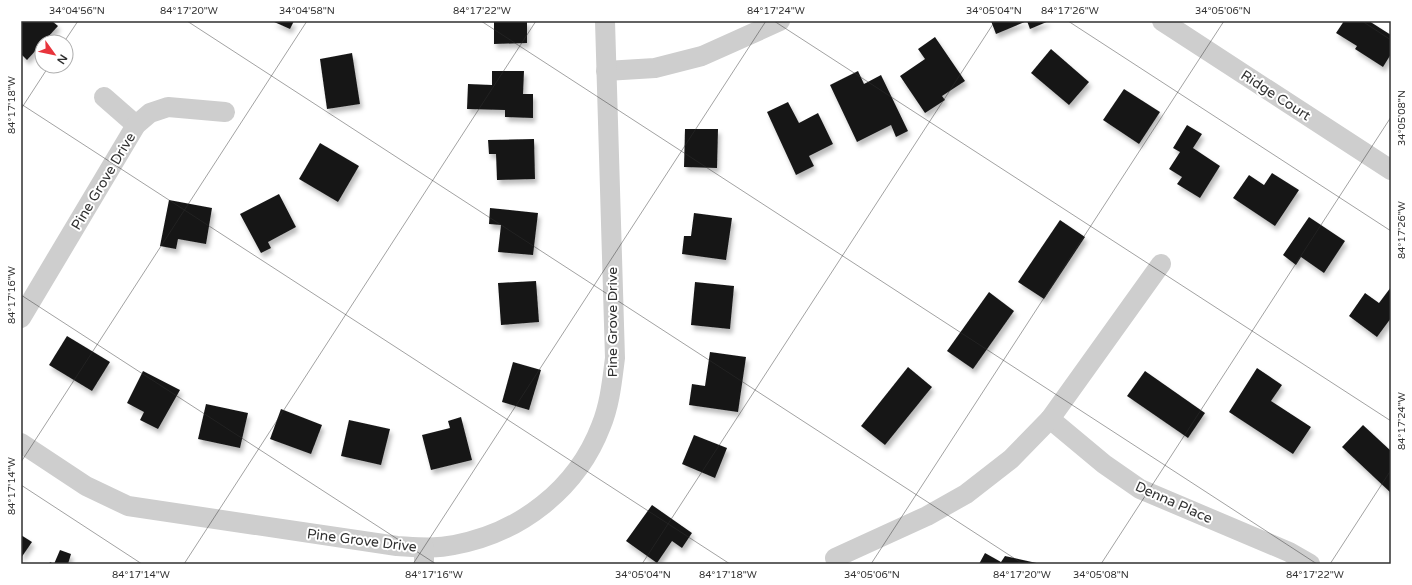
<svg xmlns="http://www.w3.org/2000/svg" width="1412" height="585" font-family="'Varela Round',sans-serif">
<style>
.building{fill:#181818;filter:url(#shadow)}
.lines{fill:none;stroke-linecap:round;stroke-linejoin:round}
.minor{stroke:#cecece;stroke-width:20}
.ticks{fill:none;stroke:#313131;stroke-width:1;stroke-opacity:0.45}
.labels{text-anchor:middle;stroke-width:4;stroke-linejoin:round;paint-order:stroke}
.street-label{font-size:14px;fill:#313131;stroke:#fff}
.neatline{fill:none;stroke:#313131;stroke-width:1.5}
.ticks-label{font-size:10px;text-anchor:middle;fill:#313131}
</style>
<defs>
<filter id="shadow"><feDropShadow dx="2.5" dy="4.5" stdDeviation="2" flood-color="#0004"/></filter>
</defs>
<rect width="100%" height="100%" fill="#fff"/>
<!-- building -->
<g class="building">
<polygon points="23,21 52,21 58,26 27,60 21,54 21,24"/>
<polygon points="272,21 294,21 290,29"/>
<polygon points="494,21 527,21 527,43 494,44"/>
<polygon points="991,21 1049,21 1030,29 1027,21 996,34"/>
<polygon points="1344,21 1369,21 1391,35 1391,54 1383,67 1355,49 1357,46 1336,33"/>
<polygon points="935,37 965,81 942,96 945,100 925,113 900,76 925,59 918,49"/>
<polygon points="1051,49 1089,82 1069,105 1031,73"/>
<polygon points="352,53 360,104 327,109 320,59"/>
<polygon points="492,71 524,71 523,94 533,94 533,118 505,117 505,110 467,109 468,84 492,85"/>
<polygon points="858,71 864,84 881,75 908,131 896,137 891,125 857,142 830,85"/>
<polygon points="1124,89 1160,112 1139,144 1103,120"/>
<polygon points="788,102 799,123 818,113 833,144 809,156 814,166 796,175 767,112"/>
<polygon points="1187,125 1202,134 1193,148 1220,166 1200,198 1177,184 1182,177 1169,169 1180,152 1173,148"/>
<polygon points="685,129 718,129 717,168 684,167"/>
<polygon points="534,139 535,179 497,180 496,154 489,154 488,140"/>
<polygon points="320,143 359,166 338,202 299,179"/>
<polygon points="1272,173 1299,190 1275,226 1233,198 1249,175 1264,185"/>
<polygon points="279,194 296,227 268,242 271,248 261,253 240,214"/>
<polygon points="169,200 212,208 206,244 178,239 176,249 160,246"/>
<polygon points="490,208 538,213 533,255 498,252 501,225 489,224"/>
<polygon points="694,213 732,218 726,260 682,254 684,236 691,236"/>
<polygon points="1309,217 1345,241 1324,273 1301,257 1296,265 1283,255"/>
<polygon points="1060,220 1085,237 1044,299 1018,282"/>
<polygon points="536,281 539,322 501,325 498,283"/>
<polygon points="695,282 734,286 730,329 691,325"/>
<polygon points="1391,287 1391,318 1377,337 1349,316 1365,293 1379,303"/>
<polygon points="989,292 1014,311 973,369 947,351"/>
<polygon points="67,336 110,362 92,391 49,365"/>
<polygon points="710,352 746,357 738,412 689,405 692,384 705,386"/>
<polygon points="513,362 541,370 529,410 502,402"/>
<polygon points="908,367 932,387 885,445 861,426"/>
<polygon points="1257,368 1282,385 1271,401 1311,427 1293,454 1229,412"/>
<polygon points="143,371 180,390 158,429 140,420 144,412 127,403"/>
<polygon points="1145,371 1205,413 1188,438 1127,396"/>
<polygon points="206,404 248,413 240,448 198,439"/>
<polygon points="281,409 322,425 311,454 270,439"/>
<polygon points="461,417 472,460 431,470 422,435 450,428 448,421"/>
<polygon points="349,420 390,429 381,465 341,456"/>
<polygon points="1363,425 1391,451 1391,493 1342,447"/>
<polygon points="694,435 727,448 715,478 682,464"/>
<polygon points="652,505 692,533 682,548 672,541 657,563 626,541"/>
<polygon points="21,535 32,542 21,558"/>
<polygon points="60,550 71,554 68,564 49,564 50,562 54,564"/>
<polygon points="985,553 1001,562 1005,556 1041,564 979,564"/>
</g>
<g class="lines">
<!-- minor -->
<g class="minor">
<polyline points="1162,21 1391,170"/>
<polyline points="606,71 655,68 702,56 780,21"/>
<polyline points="104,97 136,125"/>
<polyline points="21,318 136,125 150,113 168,107 225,112"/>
<polyline points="1050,419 1104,464 1140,489 1289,552 1310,564"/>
<path d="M21 443 86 486 128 506 397 546C416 547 435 549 454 545 520 533 577 489 601 426 610 404 612 381 615 358L605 21"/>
<polyline points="835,558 927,516 966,494 1011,459 1050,419 1161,264"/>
<polyline points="424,564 424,548"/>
</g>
</g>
<!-- ticks -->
<path class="ticks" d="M187 21 1023 564M481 21 1317 564M774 21 1391 421M1068 21 1391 231M1362 21 1391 40M64 42 78 21M21 104 730 564M21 109 49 66M21 295 436 564M21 462 307 21M21 485 142 564M184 564 536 21M413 564 766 21M642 564 995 21M871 564 1224 21M1101 564 1391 117M1330 564 1391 470"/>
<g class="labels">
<!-- street labels -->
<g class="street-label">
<text transform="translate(1276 95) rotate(33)" y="5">Ridge Court</text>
<text transform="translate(103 181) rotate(-59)" y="5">Pine Grove Drive</text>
<text transform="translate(612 322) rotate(-90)" y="5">Pine Grove Drive</text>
<text transform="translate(1174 502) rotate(24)" y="5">Denna Place</text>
<text transform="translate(362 540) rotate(7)" y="5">Pine Grove Drive</text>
</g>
</g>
<!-- border -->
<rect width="1412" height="585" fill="none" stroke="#ffffff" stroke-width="44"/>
<!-- north arrow -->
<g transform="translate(54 54) rotate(123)"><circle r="19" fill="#ffffff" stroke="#adadad"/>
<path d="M0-3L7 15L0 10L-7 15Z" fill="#e8343c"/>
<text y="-6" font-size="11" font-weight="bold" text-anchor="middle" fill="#313131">N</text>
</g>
<rect x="22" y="22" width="1368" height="541" class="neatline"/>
<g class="ticks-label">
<text x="77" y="14">34°04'56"N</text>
<text x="189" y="14">84°17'20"W</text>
<text x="307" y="14">34°04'58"N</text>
<text x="482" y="14">84°17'22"W</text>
<text x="776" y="14">84°17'24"W</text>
<text x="994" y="14">34°05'04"N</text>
<text x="1070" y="14">84°17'26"W</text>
<text x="1223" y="14">34°05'06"N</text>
<text transform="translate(11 105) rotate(-90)" y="4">84°17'18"W</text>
<text transform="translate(1401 118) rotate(-90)" y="4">34°05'08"N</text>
<text transform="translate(1401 230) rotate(-90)" y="4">84°17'26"W</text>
<text transform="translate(11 295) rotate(-90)" y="4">84°17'16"W</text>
<text transform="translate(1401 421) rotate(-90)" y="4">84°17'24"W</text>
<text transform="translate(11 486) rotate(-90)" y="4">84°17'14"W</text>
<text x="141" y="578">84°17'14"W</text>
<text x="434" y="578">84°17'16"W</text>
<text x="643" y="578">34°05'04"N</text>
<text x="728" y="578">84°17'18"W</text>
<text x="872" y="578">34°05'06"N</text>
<text x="1022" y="578">84°17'20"W</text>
<text x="1101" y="578">34°05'08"N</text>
<text x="1315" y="578">84°17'22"W</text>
</g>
</svg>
